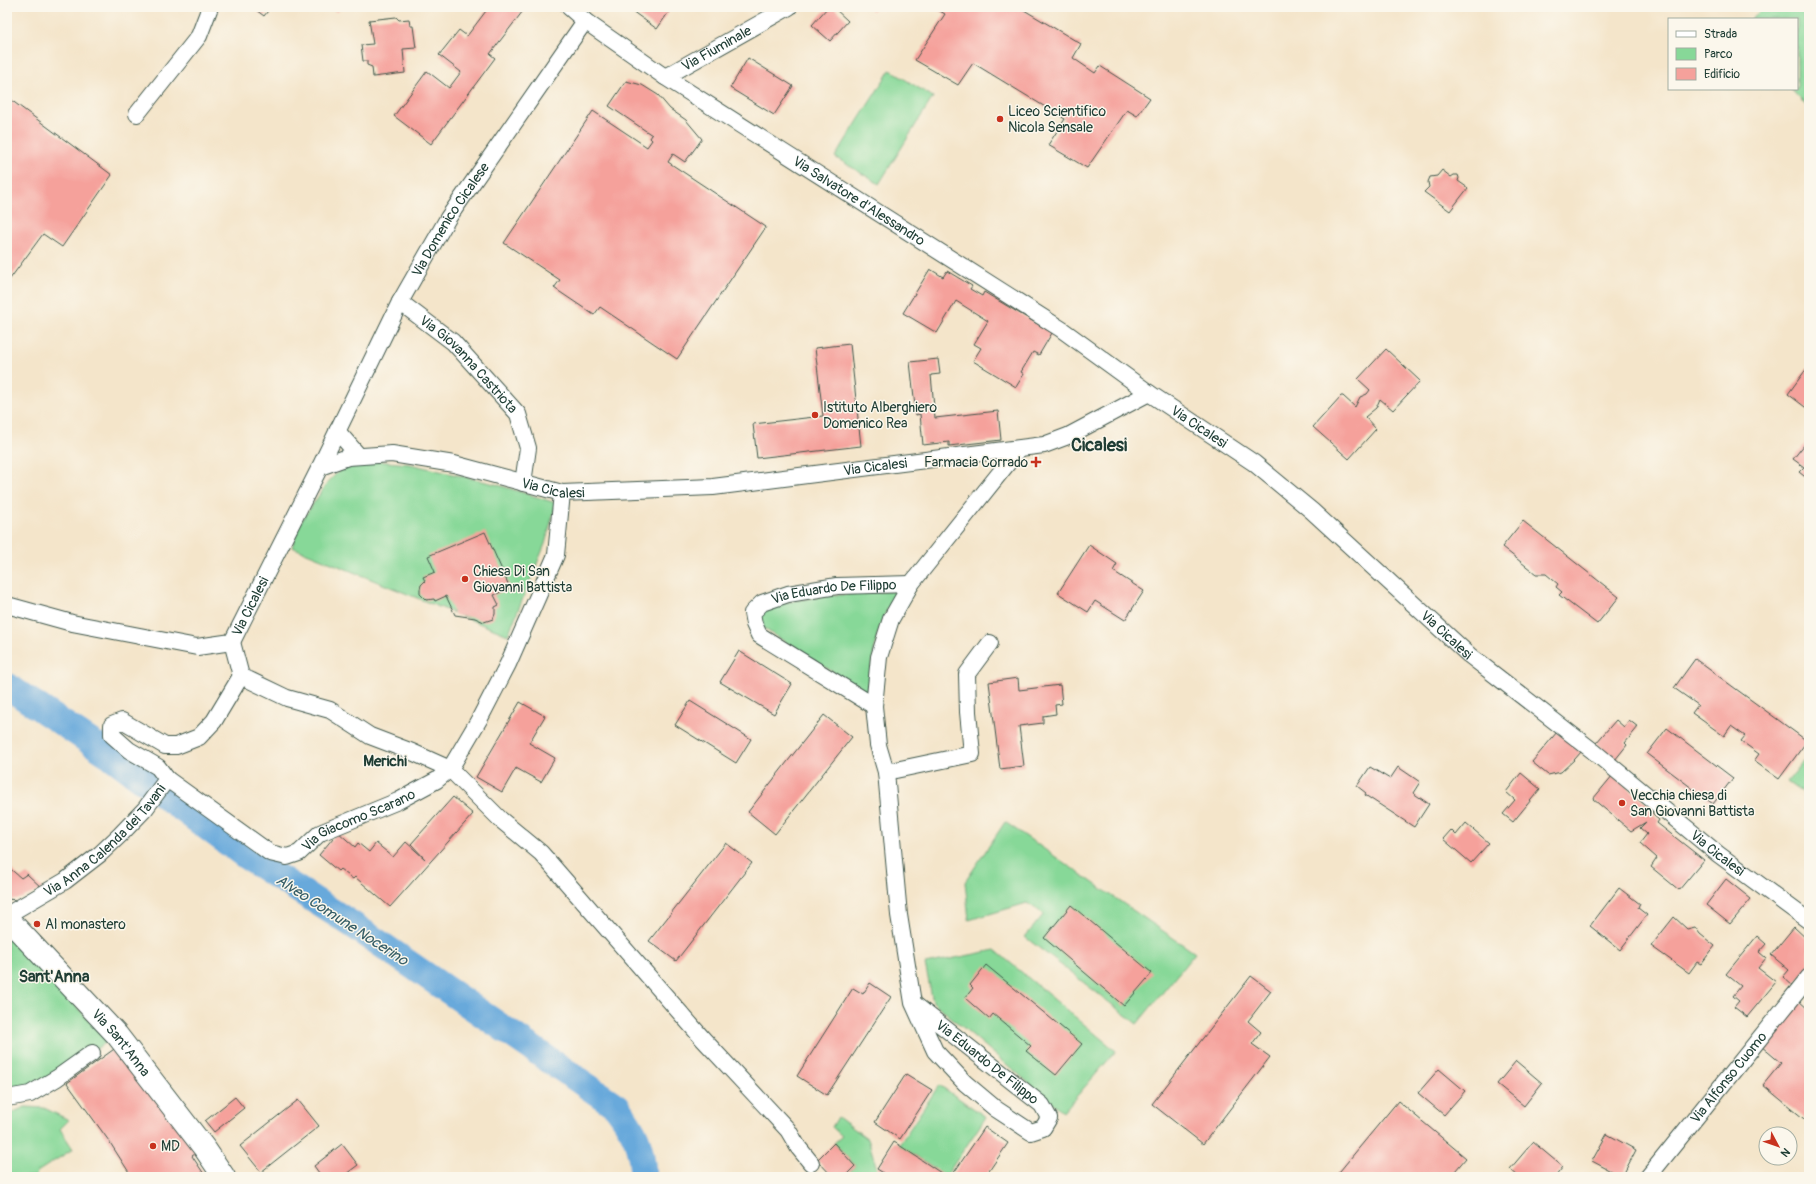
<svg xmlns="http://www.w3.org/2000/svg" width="1816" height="1184" font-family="Pangolin,sans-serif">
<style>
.green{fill:#87d898;stroke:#538a66}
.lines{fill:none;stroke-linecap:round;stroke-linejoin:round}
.river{stroke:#67a9db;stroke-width:27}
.building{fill:#f5a19b}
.minor-casing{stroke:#3f564a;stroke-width:18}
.secondary-casing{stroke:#3f564a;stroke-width:24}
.minor{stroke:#fff;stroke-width:16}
.secondary{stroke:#fff;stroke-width:22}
.poi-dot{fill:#c8321e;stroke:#fbf7ec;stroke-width:1.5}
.labels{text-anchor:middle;stroke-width:3;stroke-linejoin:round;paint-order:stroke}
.street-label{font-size:14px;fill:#1f3d34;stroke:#fbf7ec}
.poi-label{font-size:14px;fill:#1f3d34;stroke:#fbf7ec;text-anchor:start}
.neighbourhood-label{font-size:15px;font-weight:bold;fill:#1f3d34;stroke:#fbf7ec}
.water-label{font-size:15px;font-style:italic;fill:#355d66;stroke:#fbf7ec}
.quarter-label{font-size:16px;font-weight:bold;fill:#1f3d34;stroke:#fbf7ec}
.district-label{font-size:18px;font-weight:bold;fill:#1f3d34;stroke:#fbf7ec}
</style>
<rect width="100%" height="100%" fill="#fbf7ec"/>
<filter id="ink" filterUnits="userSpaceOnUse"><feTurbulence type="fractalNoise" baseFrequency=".025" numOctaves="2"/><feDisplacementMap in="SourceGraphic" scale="8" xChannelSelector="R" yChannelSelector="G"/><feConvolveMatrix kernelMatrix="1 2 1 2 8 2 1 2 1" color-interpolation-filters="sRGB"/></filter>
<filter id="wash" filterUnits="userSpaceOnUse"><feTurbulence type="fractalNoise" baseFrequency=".012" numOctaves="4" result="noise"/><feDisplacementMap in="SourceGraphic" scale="16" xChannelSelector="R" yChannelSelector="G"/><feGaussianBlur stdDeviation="0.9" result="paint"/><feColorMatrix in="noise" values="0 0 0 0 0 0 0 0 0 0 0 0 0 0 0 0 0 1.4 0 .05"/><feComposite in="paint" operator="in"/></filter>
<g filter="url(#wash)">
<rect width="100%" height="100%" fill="#f4e5ca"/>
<!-- green -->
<g class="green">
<polygon points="1765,7 1809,7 1809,109 1791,89 1797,89 1797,19 1751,19"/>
<polygon points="890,70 933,97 879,184 835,157"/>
<polygon points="375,461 410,464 495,484 556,503 545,544 508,635 292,547 300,523 328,482 340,470"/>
<path d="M898 591 883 617 877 636 866 693 760 626V618L765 608C808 595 853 594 898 591Z"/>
<polygon points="1809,755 1809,798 1787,782"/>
<polygon points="1005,822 1195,953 1137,1024 1025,937 1044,914 1027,903 969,920 965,882"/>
<polygon points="7,931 108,1041 57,1078 7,1093"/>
<polygon points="995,950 1116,1051 1063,1112 933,1002 925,964"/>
<polygon points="939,1085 986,1117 946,1176 899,1145"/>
<polygon points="25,1107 44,1108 69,1120 60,1129 73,1149 37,1172 36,1177 7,1177 7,1115"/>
<polygon points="838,1117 868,1139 877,1169 872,1177 844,1177 855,1166 834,1143 842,1136 832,1127"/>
</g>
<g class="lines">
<!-- river -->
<path class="river" d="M7 686 107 753 247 857 350 923 616 1106C635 1131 642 1145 643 1177"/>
</g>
<g id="blocks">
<!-- building -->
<g class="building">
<polygon points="252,7 271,7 264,16"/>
<polygon points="331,7 342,7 337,12"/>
<polygon points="489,7 526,7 490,54 495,58 431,144 394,116 427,71 449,88 461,72 439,55 459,30 467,36"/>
<polygon points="634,7 672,7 657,29 632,11"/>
<polygon points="828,7 833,7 848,21 830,41 812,25"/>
<polygon points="869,7 876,7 873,11"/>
<polygon points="933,7 1019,7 1081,44 1073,58 1095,73 1100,66 1150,98 1137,116 1127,110 1087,168 1048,145 1065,119 973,63 958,85 915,60 945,14"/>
<polygon points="396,17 399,20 409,19 410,26 413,26 416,48 403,49 405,73 373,77 372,67 367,65 367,61 363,61 361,45 373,44 369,20"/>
<polygon points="748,58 793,86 774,115 730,88"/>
<polygon points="626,81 642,85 658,95 670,109 686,120 702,139 685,162 673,154 668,162 766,227 677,359 600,307 594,315 554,288 560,280 504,243 593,111 647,147 652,140 650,138 652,135 609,106"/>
<polygon points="7,97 112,175 62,247 43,234 7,283"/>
<polygon points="1442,170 1451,177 1454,175 1458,175 1459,178 1458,181 1468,188 1450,211 1424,192 1429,187 1428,182 1430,177 1437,176"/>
<polygon points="930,269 943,277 947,271 972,286 970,289 982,296 984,292 1052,333 1039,355 1033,352 1021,372 1024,374 1016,387 973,361 981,348 974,344 988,321 956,301 937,333 903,313"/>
<polygon points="850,344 861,446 757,458 753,424 823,416 815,348"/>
<polygon points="1386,349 1420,381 1393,410 1380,399 1376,408 1365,417 1376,429 1349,459 1313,427 1341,396 1343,396 1355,407 1360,397 1367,394 1370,390 1358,379"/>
<polygon points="938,359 940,374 931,375 935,418 998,411 1001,440 949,446 949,442 923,445 920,414 916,415 910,362"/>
<polygon points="1807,368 1809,369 1809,410 1788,394"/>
<polygon points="1809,439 1809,480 1799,472 1804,467 1793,459"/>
<polygon points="1523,521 1619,597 1597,624 1559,595 1562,592 1556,587 1558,584 1546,574 1536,574 1502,547"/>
<polygon points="485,532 510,588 494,595 499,605 495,607 495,614 493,619 484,622 475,618 455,615 446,596 435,601 434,599 426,600 420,594 420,589 421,585 425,581 423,577 435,572 428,556"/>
<polygon points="1089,545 1117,564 1113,571 1144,591 1125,620 1095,601 1088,612 1058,593"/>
<polygon points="739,651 792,684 774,714 720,682"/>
<polygon points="1695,659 1807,741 1779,779 1754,761 1759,754 1741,741 1745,736 1731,726 1724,736 1692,713 1698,705 1674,688"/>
<polygon points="1018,678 1019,690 1060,685 1062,704 1055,705 1056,714 1043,716 1043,723 1019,726 1024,766 1000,769 989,682"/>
<polygon points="690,701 751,739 736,763 675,725"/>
<polygon points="520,702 545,716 529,743 555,758 541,782 516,768 502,792 476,777"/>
<polygon points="824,715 852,737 775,834 748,812"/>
<polygon points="1616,720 1624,727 1629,720 1638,727 1625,743 1627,745 1615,760 1596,743"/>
<polygon points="1667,728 1733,778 1713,804 1647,754"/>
<polygon points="1557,732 1581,752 1575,759 1561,772 1548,775 1532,762"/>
<polygon points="1370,767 1390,779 1398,767 1420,782 1413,793 1429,804 1414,827 1365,795 1366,793 1357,786"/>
<polygon points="1521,773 1540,789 1513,822 1503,814 1515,800 1506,792"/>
<polygon points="1613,775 1652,808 1653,815 1659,820 1657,823 1704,860 1679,890 1651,867 1657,858 1640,843 1647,834 1640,828 1646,822 1631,831 1593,799"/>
<polygon points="453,797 473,814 390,907 355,877 353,879 340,869 338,871 319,855 338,832 355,847 358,843 369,852 376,843 393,857 406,842 425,859 411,844"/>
<polygon points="1466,823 1489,843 1471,863 1443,839 1451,830 1456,835"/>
<polygon points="726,843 752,863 676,961 649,941"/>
<polygon points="7,866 21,878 27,874 43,889 17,900 7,899"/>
<polygon points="1726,879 1751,899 1730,924 1706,905"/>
<polygon points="1619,888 1640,904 1638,908 1647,915 1620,950 1590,926"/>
<polygon points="1071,905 1152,973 1124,1006 1044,938"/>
<polygon points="1674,917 1687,929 1695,927 1700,934 1715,946 1701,964 1697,962 1689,973 1651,946"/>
<polygon points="1794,927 1809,941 1809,967 1793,986 1783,977 1789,970 1771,955"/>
<polygon points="1757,936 1766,944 1759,952 1766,958 1758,968 1776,982 1747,1017 1734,1007 1739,1001 1733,996 1741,986 1726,974"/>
<polygon points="986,965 1082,1044 1056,1075 1026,1051 1031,1046 993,1014 989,1019 965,998 973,988 970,985"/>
<polygon points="1251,976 1271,991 1248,1021 1261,1032 1252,1044 1270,1057 1203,1144 1152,1104"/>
<polygon points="870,983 891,997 827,1095 797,1076 853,988 863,994"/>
<polygon points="1798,1000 1809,1010 1809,1123 1763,1085 1781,1063 1761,1046"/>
<polygon points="117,1047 198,1152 192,1156 206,1177 132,1177 109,1141 67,1083"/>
<polygon points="1516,1061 1542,1083 1524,1106 1497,1084"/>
<polygon points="1439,1069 1465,1091 1444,1115 1418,1093"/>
<polygon points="906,1074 932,1090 900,1139 875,1122"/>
<polygon points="235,1097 244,1108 214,1132 205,1121"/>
<polygon points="298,1100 319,1126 261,1172 240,1146"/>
<polygon points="1398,1101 1466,1158 1450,1177 1335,1177"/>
<polygon points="985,1127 1008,1143 985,1177 951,1177"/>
<polygon points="1607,1134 1636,1150 1622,1177 1592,1161"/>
<polygon points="894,1142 899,1145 947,1177 890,1177 877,1169"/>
<polygon points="1533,1142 1563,1167 1555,1177 1519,1177 1510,1169"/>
<polygon points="834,1143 855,1166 844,1177 833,1177 817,1160"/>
<polygon points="342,1144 358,1165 342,1177 322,1177 314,1166"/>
</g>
</g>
</g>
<g filter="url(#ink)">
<use href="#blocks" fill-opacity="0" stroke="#3f564a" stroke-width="1"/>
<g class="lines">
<!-- minor casing -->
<g class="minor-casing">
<g id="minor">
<path id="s1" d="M569 7 585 21 665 77 1061 329 1149 393"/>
<path id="s2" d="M665 77 789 7"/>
<polyline points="137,114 199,36 210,7"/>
<path id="s3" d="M400 302 453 342 518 414 528 448 523 483"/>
<polyline points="337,431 358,455"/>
<path id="s4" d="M320 467 400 302 448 218 585 21"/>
<path id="s5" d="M7 605 72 623 197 647 232 642 320 467 348 457 392 454 454 464 562 493 713 487 1044 445 1068 436 1149 393 1254 463 1312 511 1469 655 1593 751 1718 854 1809 921"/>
<polyline points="232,642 241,676 287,698 330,710 370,736 412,752 450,769 501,820 541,853 703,1039 788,1130 798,1147 811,1163"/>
<path id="s6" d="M874 706 759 635 754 624 752 613 762 603 788 594 837 586 911 584"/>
<polyline points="886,772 972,754 968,712 967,674 990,643"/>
<path id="s7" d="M167 779 270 853 287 857 299 853 320 833 398 801 437 780 450 769 480 718 508 664 556 555 562 493"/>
<path id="s8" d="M7 915 65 881 100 854 120 835 145 809 167 779 158 767 129 750 112 735V725L122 721 165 746H176L199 737 214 721 241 676"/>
<path id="s9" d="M913 1003 1042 1105 1049 1118 1043 1128 1031 1132 996 1109 965 1083 935 1051 913 1003 899 915 886 772 878 745 874 706 879 657 891 619 911 584 1019 449"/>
<polyline points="7,1098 30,1094 57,1078 92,1053"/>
<path id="s10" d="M1648 1177 1809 977"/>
</g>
</g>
<!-- secondary casing -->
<g class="secondary-casing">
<g id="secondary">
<path id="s11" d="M7 918 117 1035 205 1149 224 1177"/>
</g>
</g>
<!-- minor -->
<use href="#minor" class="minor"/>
<!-- secondary -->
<use href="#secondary" class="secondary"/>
</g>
</g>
<!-- markers -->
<g class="poi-dot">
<circle cx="1000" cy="119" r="4"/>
<circle cx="815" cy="415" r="4"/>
<path d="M1034 456h4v4h4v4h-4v4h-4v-4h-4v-4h4z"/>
<circle cx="465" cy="579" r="4"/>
<circle cx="1622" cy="803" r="4"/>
<circle cx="37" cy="924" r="4"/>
<circle cx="153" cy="1146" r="4"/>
</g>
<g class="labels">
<!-- street labels -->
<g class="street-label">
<text dy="5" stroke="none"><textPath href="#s2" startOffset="59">Via Fiuminale</textPath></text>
<text dy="5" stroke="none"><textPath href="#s1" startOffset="349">Via Salvatore d'Alessandro</textPath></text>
<text dy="5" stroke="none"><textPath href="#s4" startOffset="280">Via Domenico Cicalese</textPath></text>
<text dy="5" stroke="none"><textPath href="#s3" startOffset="93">Via Giovanna Castriota</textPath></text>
<text dy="5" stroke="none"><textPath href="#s5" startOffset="1337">Via Cicalesi</textPath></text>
<text dy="5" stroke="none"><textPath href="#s5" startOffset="989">Via Cicalesi</textPath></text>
<text dy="5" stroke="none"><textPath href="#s5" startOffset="665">Via Cicalesi</textPath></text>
<text dy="5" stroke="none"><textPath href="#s6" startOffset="246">Via Eduardo De Filippo</textPath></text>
<text dy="5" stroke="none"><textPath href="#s5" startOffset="270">Via Cicalesi</textPath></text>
<text dy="5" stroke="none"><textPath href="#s5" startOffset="1661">Via Cicalesi</textPath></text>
<text dy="5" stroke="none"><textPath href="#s7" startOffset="226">Via Giacomo Scarano</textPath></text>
<text dy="5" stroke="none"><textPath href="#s8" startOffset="124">Via Anna Calenda dei Tavani</textPath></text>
<text dy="5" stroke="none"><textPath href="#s5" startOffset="2009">Via Cicalesi</textPath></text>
<text dy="5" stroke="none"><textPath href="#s11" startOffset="169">Via Sant'Anna</textPath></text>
<text dy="5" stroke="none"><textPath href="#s9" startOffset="95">Via Eduardo De Filippo</textPath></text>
<text dy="5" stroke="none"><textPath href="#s10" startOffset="128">Via Alfonso Cuomo</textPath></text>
</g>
<!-- poi labels -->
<g class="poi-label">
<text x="1008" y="116">Liceo Scientifico<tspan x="1008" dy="16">Nicola Sensale</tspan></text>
<text x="823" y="412">Istituto Alberghiero<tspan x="823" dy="16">Domenico Rea</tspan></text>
<text x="1028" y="467" text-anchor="end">Farmacia Corrado</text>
<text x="473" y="576">Chiesa Di San<tspan x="473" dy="16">Giovanni Battista</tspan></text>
<text x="1630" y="800">Vecchia chiesa di<tspan x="1630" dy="16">San Giovanni Battista</tspan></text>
<text x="45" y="929">Al monastero</text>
<text x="161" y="1151">MD</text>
</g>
<!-- neighbourhood labels -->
<g class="neighbourhood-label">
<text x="385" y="766">Merichi</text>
</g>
<!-- water labels -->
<g class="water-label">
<text transform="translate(342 920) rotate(33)" y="5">Alveo Comune Nocerino</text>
</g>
<!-- quarter labels -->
<g class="quarter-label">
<text x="54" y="982">Sant'Anna</text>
</g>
<!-- district labels -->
<g class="district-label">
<text x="1099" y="451">Cicalesi</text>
</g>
</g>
<!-- margin -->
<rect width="1816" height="1184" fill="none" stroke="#fbf7ec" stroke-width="24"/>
<!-- legend -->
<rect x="1668" y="18" width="130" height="72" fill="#fbf7ec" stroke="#a3ada2"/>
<rect x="1676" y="31" width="20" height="6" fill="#ffffff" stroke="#a3ada2"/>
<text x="1704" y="38" font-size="12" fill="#1f3d34">Strada</text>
<rect x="1676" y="48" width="20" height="12" fill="#87d898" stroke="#a3ada2"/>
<text x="1704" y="58" font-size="12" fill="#1f3d34">Parco</text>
<rect x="1676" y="68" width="20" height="12" fill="#f5a19b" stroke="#a3ada2"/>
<text x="1704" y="78" font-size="12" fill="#1f3d34">Edificio</text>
<!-- north arrow -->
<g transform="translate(1778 1146) rotate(131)"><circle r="19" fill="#fbf7ec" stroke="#a3ada2"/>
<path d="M0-3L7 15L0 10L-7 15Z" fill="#c8321e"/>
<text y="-6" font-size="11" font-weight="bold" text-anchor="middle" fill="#1f3d34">N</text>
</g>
</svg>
